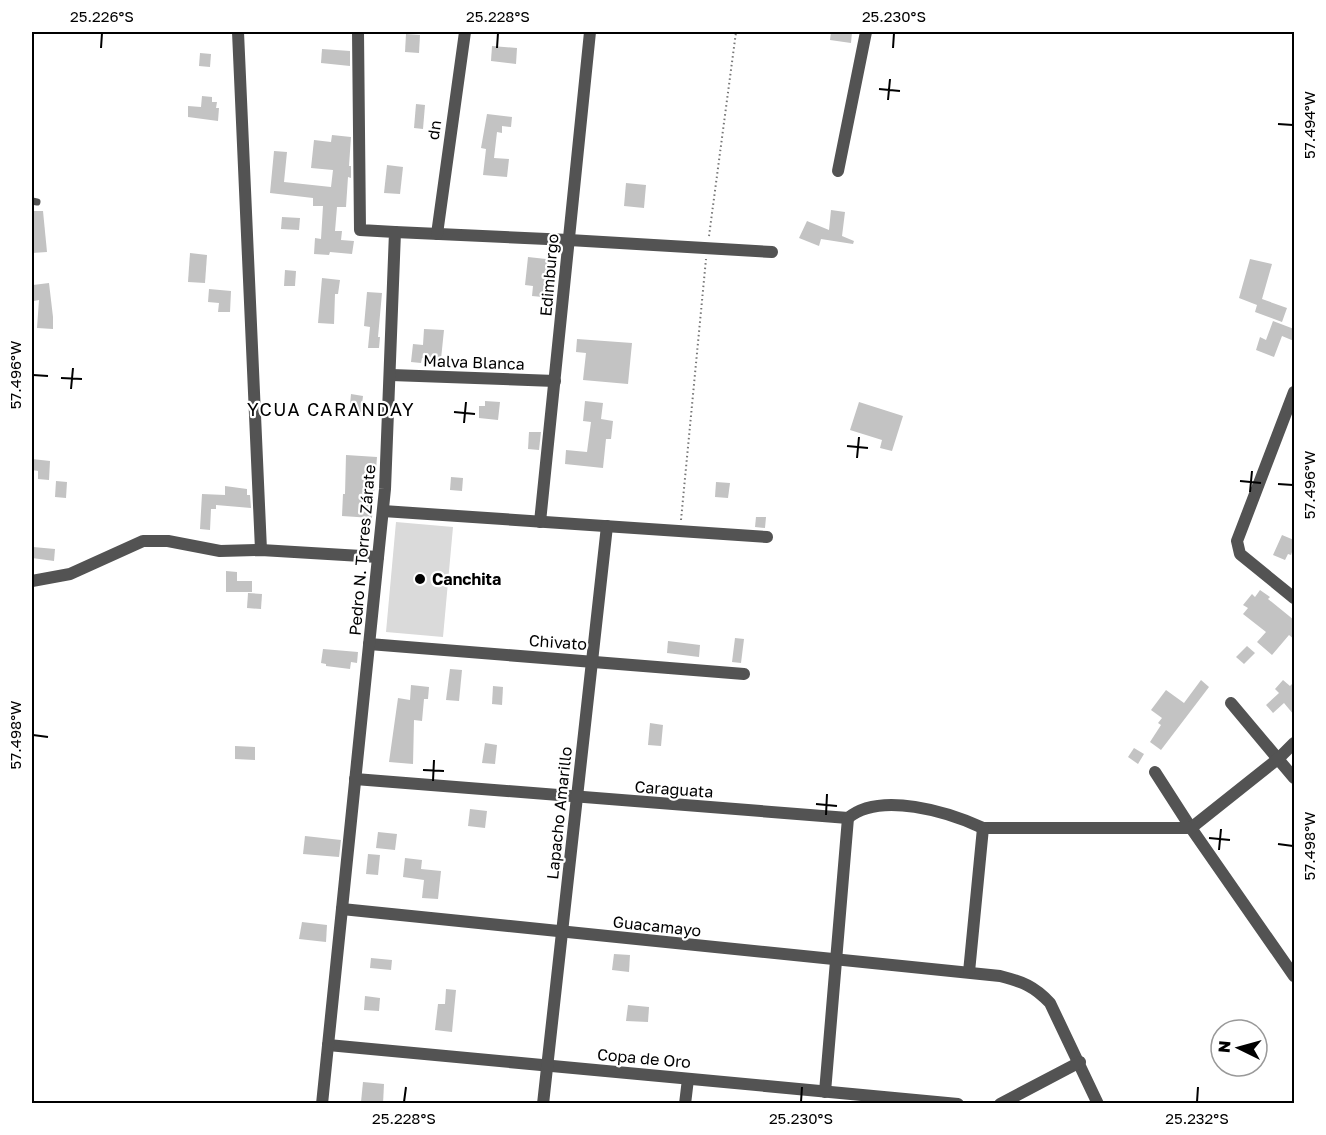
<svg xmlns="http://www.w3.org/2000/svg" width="1326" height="1135" font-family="'Golos Text',sans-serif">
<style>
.green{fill:#dadada}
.building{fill:#c3c3c3}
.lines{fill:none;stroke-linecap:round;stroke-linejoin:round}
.path{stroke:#757575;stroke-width:2;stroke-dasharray:1.5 3;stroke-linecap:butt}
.service{stroke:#535353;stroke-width:7}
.minor{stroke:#535353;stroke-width:12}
.ticks{fill:none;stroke:#000;stroke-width:2}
.poi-dot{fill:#000;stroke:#fff;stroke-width:2}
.labels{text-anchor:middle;stroke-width:4.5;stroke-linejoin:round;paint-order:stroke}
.street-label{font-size:16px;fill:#000;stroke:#fff}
.poi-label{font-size:16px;font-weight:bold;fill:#000;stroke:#fff;text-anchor:start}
.neighbourhood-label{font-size:18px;letter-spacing:1.5px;fill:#000;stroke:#fff}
.neatline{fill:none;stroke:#000;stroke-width:2}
.ticks-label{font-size:15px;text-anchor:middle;fill:#000}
</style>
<rect width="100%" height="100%" fill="#fff"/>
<!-- green -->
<polygon class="green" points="396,522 453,527 443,637 386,632"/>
<!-- building -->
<g class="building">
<polygon points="831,32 852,32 851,43 830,40"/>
<polygon points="406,34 420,35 419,53 405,52"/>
<polygon points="492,46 517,48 516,64 491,61"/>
<polygon points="322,49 350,51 350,66 321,63"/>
<polygon points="200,53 211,54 210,67 199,66"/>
<polygon points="202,96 212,97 212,102 217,102 216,108 219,108 218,121 188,117 188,106 201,107"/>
<polygon points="416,104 425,105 423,129 414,128"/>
<polygon points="487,114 512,117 511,127 502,126 502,133 497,132 494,158 509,159 507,177 483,175 486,149 481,148"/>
<polygon points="332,135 351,137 349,166 351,166 351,178 348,177 346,207 337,207 335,231 342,231 341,240 354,241 352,254 330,252 329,255 314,254 315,238 321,239 323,206 313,206 313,198 270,193 274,151 287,152 284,182 331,187 333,170 311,168 314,140 331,142"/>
<polygon points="387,165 403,167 400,194 384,193"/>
<polygon points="626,183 646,185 644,208 624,206"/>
<polygon points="831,210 845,212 842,236 854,241 853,244 821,239 819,246 799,238 807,221 829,230"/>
<polygon points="32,211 43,211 47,252 32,253"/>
<polygon points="282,217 300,218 299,230 281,229"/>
<polygon points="190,253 207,255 205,283 188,282"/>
<polygon points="528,257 546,259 545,262 554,263 551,288 554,288 553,298 532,296 533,286 525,285"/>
<polygon points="1250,259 1272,264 1262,299 1287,308 1282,322 1255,312 1257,305 1239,298"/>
<polygon points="285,270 296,271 295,286 284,286"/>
<polygon points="322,278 340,280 338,294 335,294 334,324 318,323"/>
<polygon points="49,283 53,317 53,329 37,328 39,300 34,301 33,285"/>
<polygon points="209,289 231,291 230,312 218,312 219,303 208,302"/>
<polygon points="367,292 382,293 378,337 380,337 379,348 368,348 370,327 364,326"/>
<polygon points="1273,321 1294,329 1294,341 1282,336 1274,357 1256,350 1260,337 1266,340"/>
<polygon points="424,329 444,330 441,359 422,358 421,363 411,362 413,344 423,345"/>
<polygon points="577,339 632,343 628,384 583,380 586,353 576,352"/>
<polygon points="351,394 363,396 361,412 352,411 353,405 350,405"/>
<polygon points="485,401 500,402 498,420 479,418 479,406 485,406"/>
<polygon points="585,401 603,403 601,419 613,421 611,439 606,439 603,468 565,464 566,450 587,452 591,422 583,421"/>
<polygon points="859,402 903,416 892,451 880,448 882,440 850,430"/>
<polygon points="529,432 541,432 539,450 528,449"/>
<polygon points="346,455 377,457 372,518 342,516 343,494 345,494"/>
<polygon points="32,459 50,461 49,480 38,479 38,471 32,470"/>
<polygon points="451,477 463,478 462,491 450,490"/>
<polygon points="56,481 67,482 66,498 55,497"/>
<polygon points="716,482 730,483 728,498 715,497"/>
<polygon points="225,486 247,489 247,495 250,495 251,508 216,505 216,509 211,509 210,530 200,529 202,494 225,495"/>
<polygon points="756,517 766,517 765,528 755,527"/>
<polygon points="1282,535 1294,540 1294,553 1292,552 1291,555 1288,554 1285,560 1273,555"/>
<polygon points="33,547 55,549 54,561 32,558"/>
<polygon points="226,571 237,572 237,581 252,581 252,592 226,592"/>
<polygon points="1260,590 1270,597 1268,599 1294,620 1294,639 1289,635 1272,655 1257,642 1266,632 1243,614 1248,608 1243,605 1252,594 1255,597"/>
<polygon points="248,593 262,594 261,609 247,608"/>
<polygon points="735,638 744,639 741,663 732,662"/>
<polygon points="668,641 700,645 699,657 667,653"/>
<polygon points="1247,646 1255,653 1244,664 1236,657"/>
<polygon points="323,649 358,652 357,663 351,662 350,669 326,666 326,664 321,663"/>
<polygon points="450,669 462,670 459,701 446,700"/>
<polygon points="1201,680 1209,687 1161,750 1150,742 1161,725 1158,723 1162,718 1151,710 1166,690 1184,703"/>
<polygon points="1283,680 1290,686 1294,682 1294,715 1284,703 1273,713 1266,705 1279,693 1275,689"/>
<polygon points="411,685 429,687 428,699 424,699 422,721 414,720 413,764 389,762 398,698 410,700"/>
<polygon points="493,686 503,687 502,705 492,704"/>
<polygon points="650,723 663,725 661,746 648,745"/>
<polygon points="485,743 497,745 495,764 482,763"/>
<polygon points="235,746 255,747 255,760 235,759"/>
<polygon points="1134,748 1144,754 1138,764 1128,757"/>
<polygon points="470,809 487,811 485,828 468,826"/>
<polygon points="378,832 397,834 395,850 376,848"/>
<polygon points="305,836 341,840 339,857 303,854"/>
<polygon points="368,854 380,855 378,875 366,874"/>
<polygon points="405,858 422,860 421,869 441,871 438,899 422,898 424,880 403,877"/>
<polygon points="302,922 327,925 326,942 299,939"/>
<polygon points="614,954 630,955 629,972 612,970"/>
<polygon points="371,958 392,960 391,970 370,968"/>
<polygon points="446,989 456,990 452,1032 435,1030 438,1004 445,1004"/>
<polygon points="365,996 380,998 379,1011 364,1010"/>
<polygon points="628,1005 649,1007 648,1022 626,1021"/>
<polygon points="363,1082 384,1084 383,1104 361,1102"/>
</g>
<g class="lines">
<!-- path -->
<g class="path">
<polyline points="709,236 736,32"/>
<polyline points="681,520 706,259"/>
</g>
<!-- service -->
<polyline class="service" points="32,201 37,202"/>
<!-- minor -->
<g class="minor">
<polyline points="238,32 261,550"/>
<polyline points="838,171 866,32"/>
<polyline points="395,232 569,240 772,252"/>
<polyline points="437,234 465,32"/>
<polyline points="391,375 555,381"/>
<polyline points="1294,392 1237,541 1240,554 1294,598"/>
<polyline points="383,511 767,537"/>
<polyline points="540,522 590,32"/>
<polyline points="32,581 70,574 143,541 168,541 220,551 261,550 378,557"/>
<polyline points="369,644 744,674"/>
<polyline points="1231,703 1294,778"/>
<polyline points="1155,772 1191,828 1294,976"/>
<path d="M355 779 848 818C880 791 949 812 983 828H1191L1279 758 1294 743"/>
<path d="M342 909 1000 976C1023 982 1034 986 1050 1003L1098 1104"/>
<polyline points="969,972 983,828"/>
<polyline points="328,1045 958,1104"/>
<polyline points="825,1092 848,818"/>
<polyline points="322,1104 385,489 395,232 360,230 358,32"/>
<polyline points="543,1104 607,526"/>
<polyline points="685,1104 688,1079"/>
<polyline points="1000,1104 1080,1062"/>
</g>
</g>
<!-- ticks -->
<path class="ticks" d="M101 48 102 33M497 48 498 33M893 48 894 33M879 89 900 91M888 100 890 79M1278 124 1293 125M33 375 48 376M61 378 82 379M71 389 73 368M454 412 475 414M464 423 466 402M847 446 868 448M857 458 859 437M1240 481 1261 483M1278 484 1293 485M1250 492 1252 471M33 735 48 737M423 770 444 771M433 781 434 760M816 804 837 806M826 815 827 794M1209 838 1230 840M1278 844 1293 846M1219 850 1221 829M404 1102 406 1087M801 1102 802 1087M1197 1102 1198 1087"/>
<!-- markers -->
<circle class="poi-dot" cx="420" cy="579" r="6"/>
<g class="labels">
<!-- street labels -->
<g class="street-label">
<text transform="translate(434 130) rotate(-82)" y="6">dn</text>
<text transform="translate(549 275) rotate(-85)" y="6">Edimburgo</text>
<text transform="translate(474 362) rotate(2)" y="6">Malva Blanca</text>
<text transform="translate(362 550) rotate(-85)" y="6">Pedro N. Torres Zárate</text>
<text transform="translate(558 642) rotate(4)" y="6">Chivato</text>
<text transform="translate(674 789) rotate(4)" y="6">Caraguata</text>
<text transform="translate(559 813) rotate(-84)" y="6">Lapacho Amarillo</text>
<text transform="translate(657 926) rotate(6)" y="6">Guacamayo</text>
<text transform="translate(644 1058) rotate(5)" y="6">Copa de Oro</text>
</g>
<!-- poi labels -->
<g class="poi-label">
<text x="432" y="585">Canchita</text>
</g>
<!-- neighbourhood labels -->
<g class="neighbourhood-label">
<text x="331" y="416">YCUA CARANDAY</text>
</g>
</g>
<!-- border -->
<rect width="1326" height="1135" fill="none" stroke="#ffffff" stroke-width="66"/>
<!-- north arrow -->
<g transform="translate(1239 1048) rotate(275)"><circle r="28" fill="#ffffff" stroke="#999999" stroke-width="1.5"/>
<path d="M0-4.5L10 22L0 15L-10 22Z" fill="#000000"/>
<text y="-9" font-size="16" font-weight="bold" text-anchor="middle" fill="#000000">N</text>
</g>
<rect x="33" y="33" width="1260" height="1069" class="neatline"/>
<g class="ticks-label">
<text x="102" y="22">25.226°S</text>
<text x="498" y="22">25.228°S</text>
<text x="894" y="22">25.230°S</text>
<text transform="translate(1310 125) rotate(-90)" y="5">57.494°W</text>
<text transform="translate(16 375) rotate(-90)" y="5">57.496°W</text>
<text transform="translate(1310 485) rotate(-90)" y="5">57.496°W</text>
<text transform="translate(16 735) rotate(-90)" y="5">57.498°W</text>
<text transform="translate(1310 846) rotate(-90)" y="5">57.498°W</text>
<text x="404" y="1124">25.228°S</text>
<text x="801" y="1124">25.230°S</text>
<text x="1197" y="1124">25.232°S</text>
</g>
</svg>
